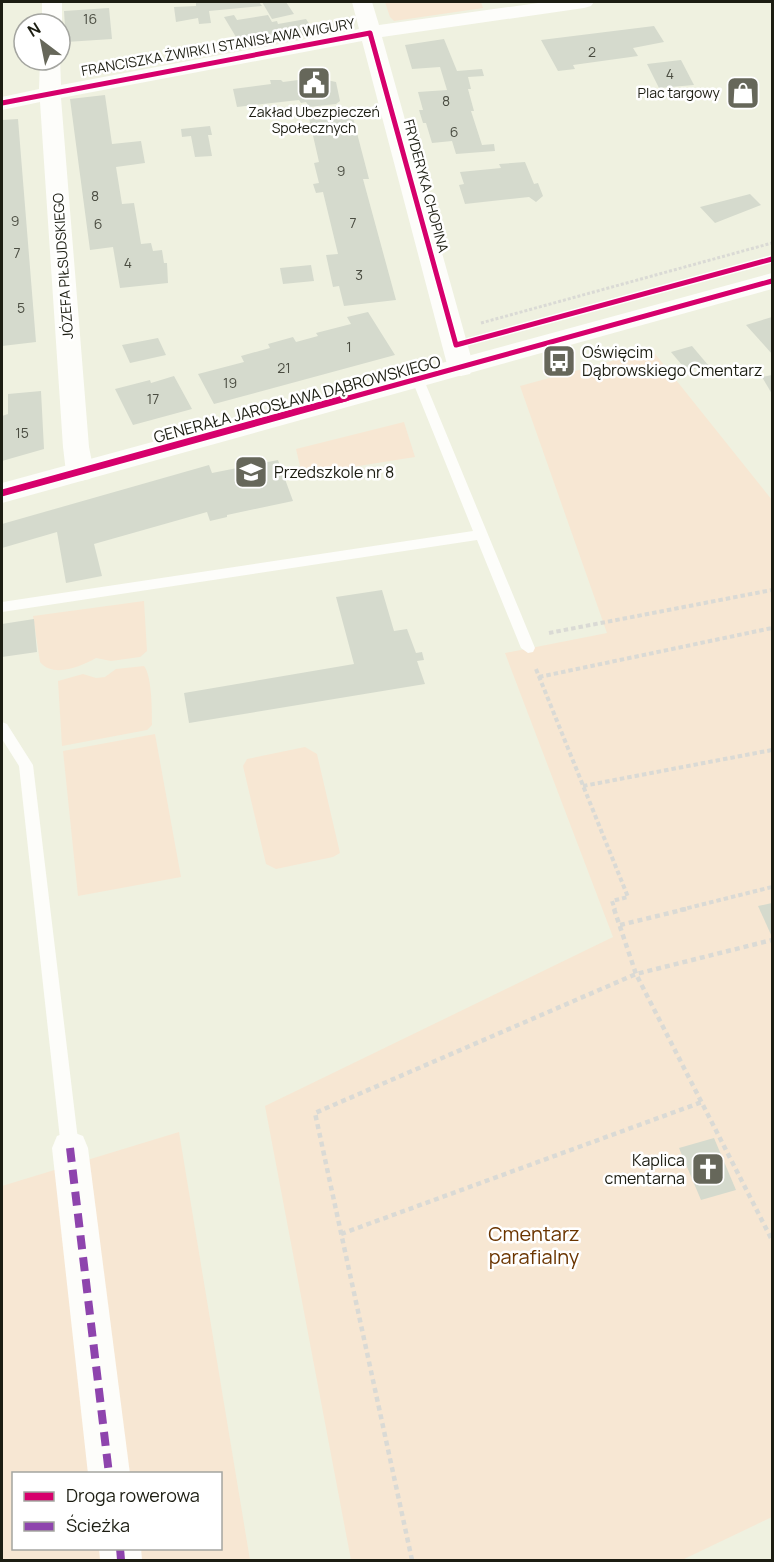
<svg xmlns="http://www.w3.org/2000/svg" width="774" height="1562" font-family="Manrope,sans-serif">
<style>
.green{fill:#f7e7d3;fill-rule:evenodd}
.building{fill:#d5dacd}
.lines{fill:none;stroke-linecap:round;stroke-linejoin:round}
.path-far2{stroke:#dadad5;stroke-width:3;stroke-dasharray:3 2;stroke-linecap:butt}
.path-far1{stroke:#dadad5;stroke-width:4;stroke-dasharray:4.5 3;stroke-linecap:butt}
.path{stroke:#dadad5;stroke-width:4.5;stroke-dasharray:5 4;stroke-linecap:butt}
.lane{fill:#fdfdfa;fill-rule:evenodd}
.street{fill:#fdfdfa;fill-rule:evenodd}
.secondary{fill:#fdfdfa;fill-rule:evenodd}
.quiet{stroke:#8e44ad;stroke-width:8;stroke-dasharray:14 8;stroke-linecap:butt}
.cycleway-far1-casing{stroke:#fff;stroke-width:8}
.cycleway-casing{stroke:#fff;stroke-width:10}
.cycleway-far1{stroke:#d6006c;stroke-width:5}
.cycleway{stroke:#d6006c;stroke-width:7}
.labels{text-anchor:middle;stroke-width:5;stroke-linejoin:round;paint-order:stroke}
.number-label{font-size:14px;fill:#4a4c41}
.far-street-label{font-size:14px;fill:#1c1d12;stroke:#fff}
.far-poi-label{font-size:14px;fill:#1c1d12;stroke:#fff;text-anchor:end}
.poi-label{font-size:16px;fill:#1c1d12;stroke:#fff;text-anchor:start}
.street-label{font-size:16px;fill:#1c1d12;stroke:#fff}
.near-park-label{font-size:20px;fill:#6b3500;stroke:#fff}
</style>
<rect width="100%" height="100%" fill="#eff1e0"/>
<!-- green -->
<g class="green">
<polygon points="385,2 481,2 483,8 394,21 390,17"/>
<polygon points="652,350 772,500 772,1517 682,1560 351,1560 265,1106 613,937 505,653 607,633 520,386"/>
<polygon points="404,422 415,457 302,475 296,449"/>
<path d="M144 601 147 651 140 657 111 661 96 658C80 667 53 678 40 662L33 616Z"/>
<path d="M144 666C152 676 152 711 152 725L147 730 62 746 58 681 83 674 96 678 105 677 116 669Z"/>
<polygon points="155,734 181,877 78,896 63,751"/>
<polygon points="305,747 317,754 340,853 333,857 276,869 266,864 243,766 247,759"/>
<path d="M179 1132 250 1560H2V1186ZM14 1474H220V1548H14Z"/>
</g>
<!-- building -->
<g class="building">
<polygon points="196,2 259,2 262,6 209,11 211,23 199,24 198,18 176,22 174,7 196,6"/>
<polygon points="262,2 286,2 294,14 272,19"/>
<polygon points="109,8 112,39 66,42 64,11"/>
<polygon points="234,15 237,20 268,15 272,22 277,21 278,24 306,19 315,33 242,47 224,17"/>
<polygon points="654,26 664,42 633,48 638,56 573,65 575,69 558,71 541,40"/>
<polygon points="444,39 457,71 482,69 484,76 468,77 471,89 468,89 474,111 471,111 482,145 494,144 495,151 456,154 452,141 432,143 426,123 423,123 419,110 423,110 418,92 447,90 440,67 412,69 405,45"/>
<polygon points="681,60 694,85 659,88 647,64"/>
<polygon points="321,77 322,79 336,82 340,101 336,104 309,107 306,102 301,103 299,100 237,107 233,89 271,84 270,80 281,80 283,82"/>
<polygon points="105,95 112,144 141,141 145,163 116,167 122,204 134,203 141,244 151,243 153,251 162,250 164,263 167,263 168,283 120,288 113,247 90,250 70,99"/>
<polygon points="352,114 369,179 363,179 396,300 344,306 339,286 333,287 326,255 338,254 323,192 316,193 313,184 319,183 314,163 319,162 309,118"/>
<polygon points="18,119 36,342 2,346 2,120"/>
<polygon points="210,126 212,135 208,135 212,156 195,157 191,136 182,137 181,129"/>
<polygon points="525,162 534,184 538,183 543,196 536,202 529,197 465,204 459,185 464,184 460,172 501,168 499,164"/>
<polygon points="750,194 761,205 715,223 700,207"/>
<polygon points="311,265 314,281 283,284 280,268"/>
<polygon points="368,312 395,355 214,404 198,374 244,362 241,356 270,348 268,344 293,337 296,342 318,336 316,333 351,324 347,317"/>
<polygon points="772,317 772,354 746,325"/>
<polygon points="158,338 166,355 130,363 122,345"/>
<polygon points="692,346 708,365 687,371 671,352"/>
<polygon points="772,375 772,394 762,377"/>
<polygon points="174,376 192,409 133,425 115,389 150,380 151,383"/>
<polygon points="41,391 44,449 2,461 2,416 8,414 8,394"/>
<polygon points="278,460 293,501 227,515 227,517 210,521 207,512 94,544 102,576 66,583 57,532 2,548 2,524 209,465 212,473"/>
<polygon points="382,590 394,631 407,629 416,653 422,652 424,660 417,661 425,684 189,723 184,693 354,664 336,597"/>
<polygon points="34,619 37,652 2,657 2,624"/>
<polygon points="772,903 772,937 758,906"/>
<polygon points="714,1138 736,1190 701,1200 679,1148"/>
</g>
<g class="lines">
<!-- path-far2 -->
<polyline class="path-far2" points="481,323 772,243"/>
<!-- path-far1 -->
<g class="path-far1">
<polyline points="549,633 772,590"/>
<polyline points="536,669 628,897 612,901 615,910"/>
<polyline points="539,677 772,628"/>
<polyline points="583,786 772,750"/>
<polyline points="680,910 772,887"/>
</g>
<!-- path -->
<g class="path">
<polyline points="614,909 636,974 772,1240"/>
<polyline points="620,925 686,909"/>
<polyline points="341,1234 702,1102"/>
<polyline points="412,1560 315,1113 636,974 772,940"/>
</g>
<!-- lane -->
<g class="lane">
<polygon points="418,376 424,380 535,648 533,652 528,653 521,648 477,540 2,612 2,602 473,531 412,380"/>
<polygon points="2,722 7,724 33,765 79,1148 76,1154 70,1156 64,1154 61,1148 19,766 2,739"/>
</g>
<!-- street -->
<g class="street">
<polygon points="42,2 62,2 62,24 60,27 60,24 42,24"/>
<polygon points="352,2 372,2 379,25 545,2 594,2 591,6 584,8 382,37 474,368 470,374 461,376 452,374 448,368 362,41 61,98 89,447 94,472 90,479 80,481 70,479 66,472 63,447 40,102 2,110 2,97 39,89 40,60 60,60 60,58 61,85 359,29"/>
<polygon points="70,1131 83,1136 88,1148 130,1474 88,1474 52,1148 57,1136"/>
<polygon points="99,1548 141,1548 142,1560 100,1560"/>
</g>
<!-- secondary -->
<polygon class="secondary" points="772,273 772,289 2,503 2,483"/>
<!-- quiet -->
<g class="quiet">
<polyline points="70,1148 109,1474"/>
<polyline points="120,1548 121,1560"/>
</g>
<!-- cycleway-far1 casing -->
<g class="cycleway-far1-casing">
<g id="cycleway-far1">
<polyline points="2,103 370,33 456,345 772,259"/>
<polyline points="341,400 772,281"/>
</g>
</g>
<!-- cycleway casing -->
<g class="cycleway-casing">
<polyline id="cycleway" points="2,493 346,398"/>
</g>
<!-- cycleway-far1 -->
<use href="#cycleway-far1" class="cycleway-far1"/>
<!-- cycleway -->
<use href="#cycleway" class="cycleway"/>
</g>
<!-- icons -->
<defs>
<g id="civic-square" transform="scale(1.725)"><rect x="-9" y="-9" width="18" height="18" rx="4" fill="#66675a" stroke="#fff"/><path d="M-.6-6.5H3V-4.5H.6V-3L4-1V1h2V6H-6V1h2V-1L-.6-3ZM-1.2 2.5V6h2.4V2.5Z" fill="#fff"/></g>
<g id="shop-square" transform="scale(1.725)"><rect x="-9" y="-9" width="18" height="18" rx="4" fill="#66675a" stroke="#fff"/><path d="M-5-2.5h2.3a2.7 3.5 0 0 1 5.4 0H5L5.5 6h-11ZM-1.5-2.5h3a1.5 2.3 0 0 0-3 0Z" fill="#fff"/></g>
<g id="bus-square" transform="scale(1.725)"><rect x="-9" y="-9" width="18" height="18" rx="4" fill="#66675a" stroke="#fff"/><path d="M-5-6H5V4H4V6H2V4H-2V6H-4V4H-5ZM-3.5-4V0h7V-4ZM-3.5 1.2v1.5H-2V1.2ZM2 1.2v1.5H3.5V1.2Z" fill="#fff"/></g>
<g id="school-square" transform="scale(1.725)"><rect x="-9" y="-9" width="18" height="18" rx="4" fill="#66675a" stroke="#fff"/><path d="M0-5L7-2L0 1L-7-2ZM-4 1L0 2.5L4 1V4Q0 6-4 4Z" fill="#fff"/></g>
<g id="church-square" transform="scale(1.725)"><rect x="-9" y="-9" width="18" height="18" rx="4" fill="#66675a" stroke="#fff"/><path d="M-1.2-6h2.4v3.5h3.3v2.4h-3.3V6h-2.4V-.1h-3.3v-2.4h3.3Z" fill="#fff"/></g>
</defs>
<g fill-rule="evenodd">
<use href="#civic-square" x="314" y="83"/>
<use href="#shop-square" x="743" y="93"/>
<use href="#bus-square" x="559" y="361"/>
<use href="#school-square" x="251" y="472"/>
<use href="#church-square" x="708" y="1169"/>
</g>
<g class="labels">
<!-- number labels -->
<g class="number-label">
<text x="90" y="24">16</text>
<text x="592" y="57">2</text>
<text x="670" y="79">4</text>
<text x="446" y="106">8</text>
<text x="454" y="137">6</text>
<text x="341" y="176">9</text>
<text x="95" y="201">8</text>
<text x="15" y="226">9</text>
<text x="353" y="228">7</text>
<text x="98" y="229">6</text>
<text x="17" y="258">7</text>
<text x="128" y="268">4</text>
<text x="359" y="280">3</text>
<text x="21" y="313">5</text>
<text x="349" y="352">1</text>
<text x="284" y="373">21</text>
<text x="230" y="388">19</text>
<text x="153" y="404">17</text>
<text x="22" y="438">15</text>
</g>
<!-- far-street labels -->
<g class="far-street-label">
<text transform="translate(218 47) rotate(-10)" y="5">FRANCISZKA ŻWIRKI I STANISŁAWA WIGURY</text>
<text transform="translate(426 186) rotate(75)" y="5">FRYDERYKA CHOPINA</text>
<text transform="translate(63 266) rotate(-94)" y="5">JÓZEFA PIŁSUDSKIEGO</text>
</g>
<!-- far-poi labels -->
<g class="far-poi-label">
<text x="720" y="98">Plac targowy</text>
<text x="314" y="117" text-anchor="middle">Zakład Ubezpieczeń<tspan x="314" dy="16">Społecznych</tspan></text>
</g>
<!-- poi labels -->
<g class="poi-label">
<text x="582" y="358">Oświęcim<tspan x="582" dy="18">Dąbrowskiego Cmentarz</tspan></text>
<text x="274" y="478">Przedszkole nr 8</text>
<text x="685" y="1166" text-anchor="end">Kaplica<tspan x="685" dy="18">cmentarna</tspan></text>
</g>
<!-- street labels -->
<g class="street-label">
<text transform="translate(297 399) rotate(-15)" y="6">GENERAŁA JAROSŁAWA DĄBROWSKIEGO</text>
</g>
<!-- near-park labels -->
<g class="near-park-label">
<text x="534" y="1241">Cmentarz<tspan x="534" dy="23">parafialny</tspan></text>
</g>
</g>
<!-- border -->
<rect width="774" height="1562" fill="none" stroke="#1c1d12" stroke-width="6"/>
<!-- legend -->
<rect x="12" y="1472" width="210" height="78" fill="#ffffff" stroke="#a4a5a0" stroke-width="1.5"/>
<rect x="24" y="1492" width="30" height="9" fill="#d6006c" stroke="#a4a5a0" stroke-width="1.5"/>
<text x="66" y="1502" font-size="18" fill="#1c1d12">Droga rowerowa</text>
<rect x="24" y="1522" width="30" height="9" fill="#8e44ad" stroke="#a4a5a0" stroke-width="1.5"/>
<text x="66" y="1532" font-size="18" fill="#1c1d12">Ścieżka</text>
<!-- north arrow -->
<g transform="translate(42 42) rotate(328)"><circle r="28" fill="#ffffff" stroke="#a4a5a0" stroke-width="1.5"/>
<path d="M0-4.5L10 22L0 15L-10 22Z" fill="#66675a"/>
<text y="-9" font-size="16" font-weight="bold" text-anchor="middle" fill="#1c1d12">N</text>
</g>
</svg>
